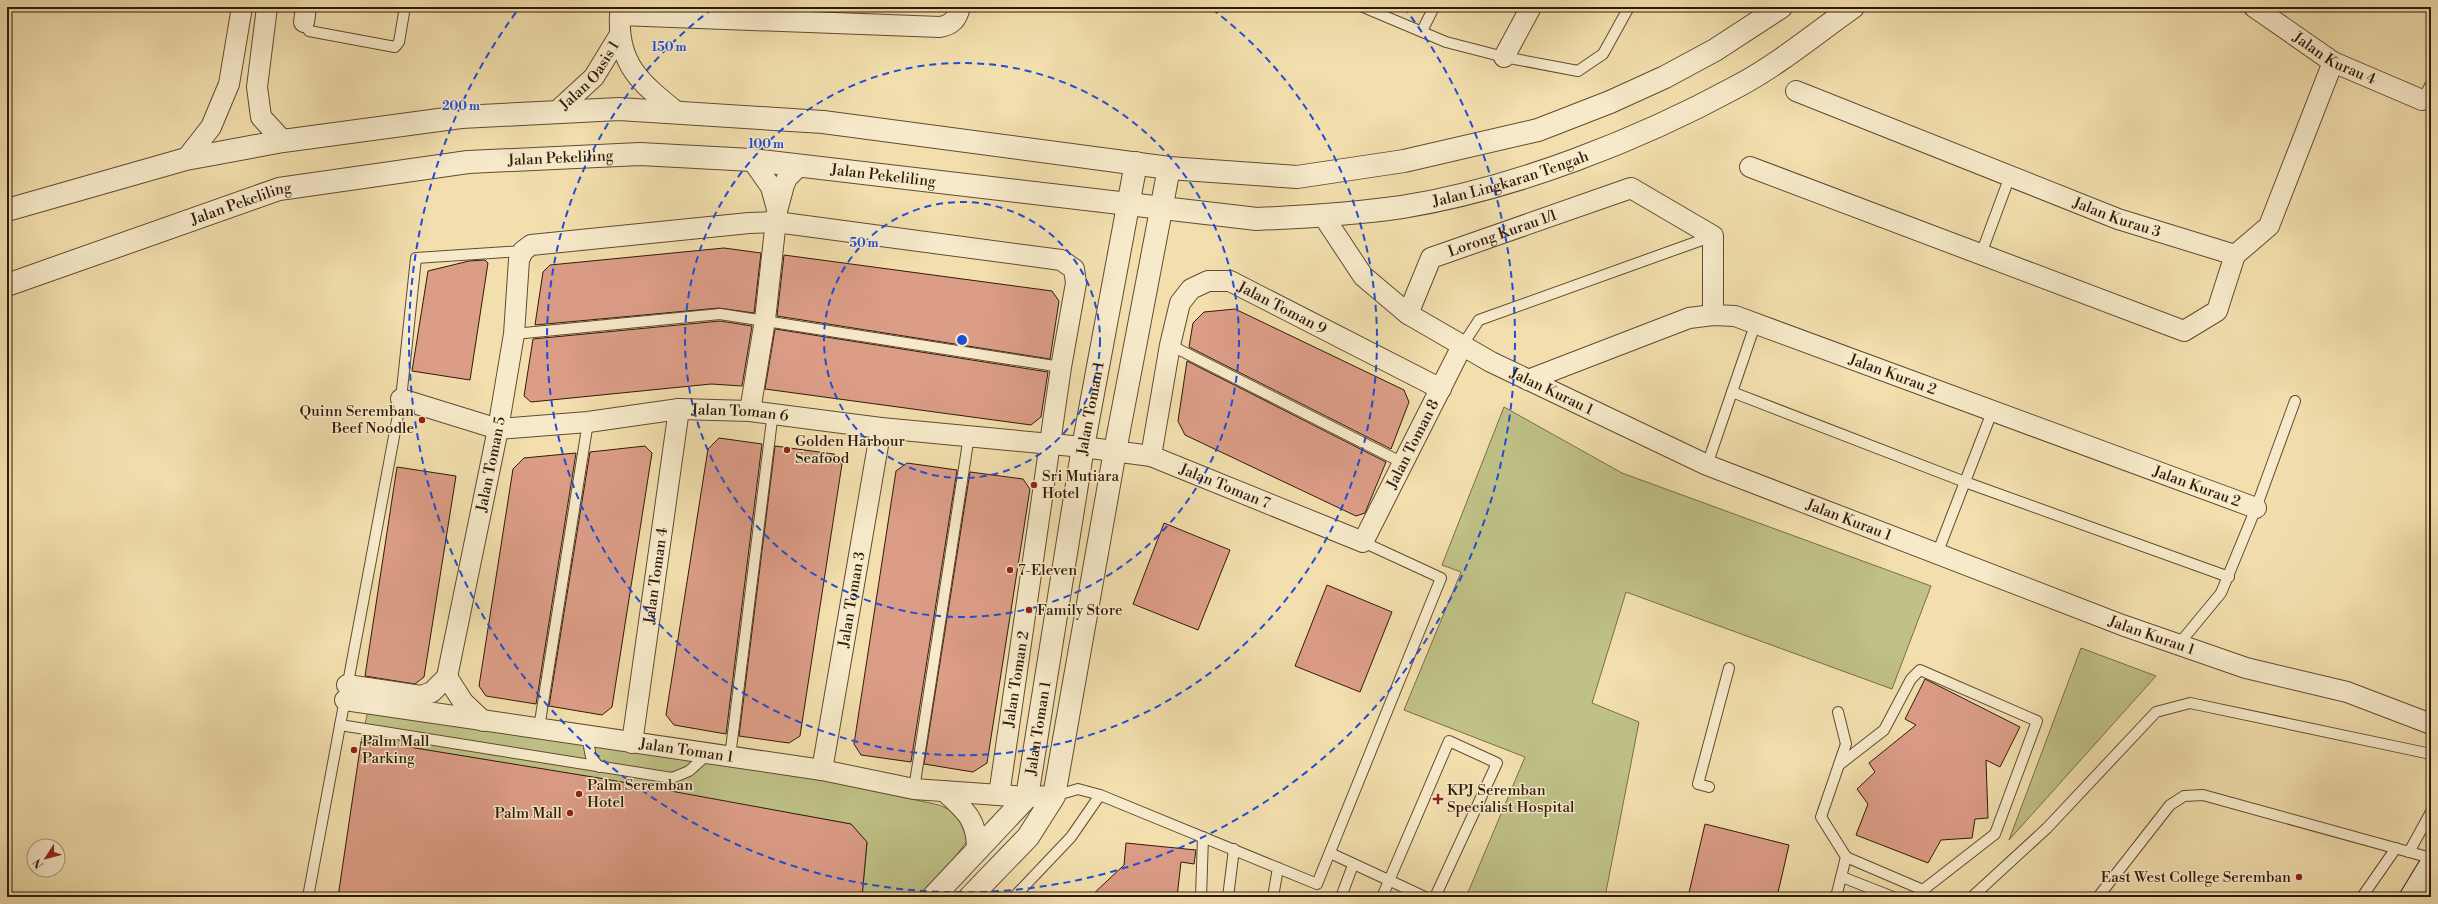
<svg xmlns="http://www.w3.org/2000/svg" width="2438" height="904" font-family="'Libre Bodoni',serif">
<style>
.green{fill:#bfc186;stroke:#786e48}
.building{fill:#dc9d87;stroke:#301a09}
.lines{fill:none;stroke-linecap:round;stroke-linejoin:round}
.service-casing{stroke:#604b32;stroke-width:12}
.minor-casing{stroke:#604b32;stroke-width:22}
.tertiary-casing{stroke:#604b32;stroke-width:24}
.secondary-casing{stroke:#301a09;stroke-width:24}
.service{stroke:#f7eaca;stroke-width:10}
.minor{stroke:#f7eaca;stroke-width:20}
.tertiary{stroke:#f7eaca;stroke-width:22}
.secondary{stroke:#f7eaca;stroke-width:22}
.ring{fill:none;stroke:#1d4ed8;stroke-width:2;stroke-dasharray:7 5}
.poi-dot{fill:#8f2418;stroke:#f7eaca;stroke-width:1.5}
.labels{text-anchor:middle;stroke-width:3;stroke-linejoin:round;paint-order:stroke}
.street-label{font-size:15px;fill:#301a09;stroke:#f7eaca}
.poi-label{font-size:15px;fill:#301a09;stroke:#f7eaca;text-anchor:start}
.centre{fill:#1d4ed8;stroke:#f7eaca;stroke-width:2}
.ring-label{font-size:12px;text-anchor:middle;font-weight:bold;fill:#1d4ed8;stroke:#f7eaca;stroke-width:3;stroke-linejoin:round;paint-order:stroke}
</style>
<rect width="100%" height="100%" fill="#f2dfad"/>
<filter id="stains"><feTurbulence type="fractalNoise" baseFrequency=".005" numOctaves="4"/><feColorMatrix values="0 0 0 0 .2 0 0 0 0 .09 0 0 0 0 .02 0 0 0 .5 -.17"/></filter>
<radialGradient id="worn" r=".72"><stop offset=".6" stop-color="#630" stop-opacity="0"/><stop offset="1" stop-color="#630" stop-opacity=".3"/></radialGradient>
<!-- green -->
<g class="green">
<polygon points="1504,407 1622,473 1931,586 1892,689 1626,592 1592,703 1639,722 1605,897 1466,897 1525,757 1404,710 1461,572 1442,565"/>
<polygon points="2081,648 2156,676 2009,840"/>
<polygon points="369,706 726,759 939,805 957,813 969,838 926,897 862,897 867,843 851,824 409,747 361,742"/>
</g>
<!-- building -->
<g class="building">
<polygon points="724,248 761,253 754,313 719,308 535,325 543,272 550,265"/>
<polygon points="784,255 1052,291 1059,301 1050,359 777,316"/>
<polygon points="485,260 488,263 470,380 412,371 428,271 469,261"/>
<polygon points="1235,309 1404,390 1409,402 1391,449 1189,347 1193,323 1204,312"/>
<polygon points="720,321 752,326 742,386 711,384 531,402 524,396 533,339"/>
<polygon points="775,329 1048,372 1041,417 1031,425 765,389"/>
<polygon points="1187,361 1386,462 1365,513 1356,516 1185,435 1178,421"/>
<polygon points="719,438 762,444 726,734 674,725 666,715 708,449"/>
<polygon points="645,446 652,453 612,707 602,715 549,706 590,452"/>
<polygon points="775,446 834,454 842,464 800,736 789,743 739,736"/>
<polygon points="576,453 536,704 486,696 479,686 513,469 524,458"/>
<polygon points="907,463 957,470 911,762 861,755 854,744 896,471"/>
<polygon points="397,467 456,476 424,677 415,684 365,676"/>
<polygon points="970,472 1023,479 1030,489 987,763 973,772 924,764"/>
<polygon points="1164,523 1230,550 1198,630 1133,604"/>
<polygon points="1327,585 1392,612 1360,692 1295,666"/>
<polygon points="1925,679 2020,727 2000,767 1986,760 1988,818 1975,819 1972,838 1941,840 1928,863 1856,835 1868,804 1857,789 1875,772 1869,763 1916,725 1905,719"/>
<polygon points="361,742 409,747 605,779 851,824 867,842 862,897 338,897"/>
<polygon points="1705,824 1789,845 1777,897 1688,897"/>
<polygon points="1126,843 1196,850 1194,864 1181,862 1177,897 1090,897 1124,865"/>
</g>
<g class="lines">
<!-- service casing -->
<g class="service-casing">
<g id="service">
<polyline points="1363,7 1446,42 1504,57 1578,71 1603,54 1629,7"/>
<polyline points="304,22 309,31 395,47 399,42 405,7"/>
<polyline points="1422,31 1434,7"/>
<polyline points="2422,100 2431,84"/>
<polyline points="1981,254 2010,176"/>
<polyline points="514,334 720,314 1061,367"/>
<polyline points="1170,345 1403,463"/>
<polyline points="1462,346 1479,320 1713,236"/>
<polyline points="1732,392 1965,482 2229,577"/>
<polyline points="1707,465 1755,325"/>
<polyline points="1937,554 1992,412"/>
<polyline points="2178,645 2221,593 2256,508 2295,401"/>
<polyline points="340,725 672,778 689,771 709,753"/>
<polyline points="539,728 588,422"/>
<polyline points="587,736 591,757 599,767"/>
<polyline points="730,757 773,412"/>
<polyline points="1839,765 1884,730 1911,679 1920,670 2037,721 1995,834 1923,890"/>
<polyline points="1709,787 1698,784 1729,668"/>
<polyline points="914,789 969,436"/>
<polyline points="1054,796 1078,789 1100,795 1317,884 1441,578 1363,542"/>
<polyline points="2409,852 2431,812"/>
<polyline points="1330,853 1425,897"/>
<polyline points="1846,857 1923,890 1916,897"/>
<polyline points="1842,877 1893,897"/>
<polyline points="308,897 401,399 416,258 523,251"/>
<polyline points="1014,897 1071,837 1100,795"/>
<polyline points="1201,897 1203,837"/>
<polyline points="1228,897 1234,849"/>
<polyline points="1273,897 1278,868"/>
<polyline points="1341,897 1353,865"/>
<polyline points="1382,897 1449,741 1497,763 1435,897"/>
<polyline points="1836,897 1846,857 1821,817 1846,744 1838,712"/>
<polyline points="1972,897 2047,828 2156,712 2190,703 2431,754"/>
<polyline points="2098,897 2170,805 2184,796 2203,795 2431,858"/>
<polyline points="2362,897 2396,848"/>
</g>
</g>
<!-- minor casing -->
<g class="minor-casing">
<g id="minor">
<polyline points="267,7 257,87 261,117 283,141"/>
<path id="s1" d="M2254 7 2333 62 2422 100"/>
<polyline points="304,22 306,7"/>
<polyline points="1504,57 1531,7"/>
<path id="s2" d="M1796 91 2118 219 2235 255 2269 226 2333 62"/>
<path id="s3" d="M556 112 594 77 619 36"/>
<path d="M678 113C642 84 617 65 620 15L940 27C952 25 957 19 960 7"/>
<polyline points="186,159 211,127 229,84 242,7"/>
<polyline points="752,160 771,187 777,209"/>
<polyline points="1750,167 2184,331 2217,311 2235,255"/>
<path id="s4" d="M1324 217 1363 276 1408 314 1491 362 1707 465 2122 625 2246 668 2347 692 2431 724"/>
<path id="s5" d="M1408 314 1431 258 1631 188 1713 236V315"/>
<path id="s6" d="M1528 380 1689 318 1713 315 1735 316 2256 508"/>
<path id="s7" d="M401 399 498 429 588 422 679 409 750 411 881 428 1083 447 1151 456 1363 542 1462 346"/>
<polyline points="750,411 765,320 777,211 784,185 787,178 799,166"/>
<path id="s8" d="M1151 456 1170 345 1180 303 1191 289 1208 281H1230L1441 389"/>
<polyline points="447,677 463,702 483,721"/>
<path id="s9" d="M347 685 421 696 432 692 447 677 498 429 514 334 519 260 523 251 531 245 749 223 776 222 1061 260 1074 269 1076 283 1061 367 999 795"/>
<path id="s10" d="M345 700 822 770 914 789 1027 797 1054 796"/>
<path id="s11" d="M632 743 679 409"/>
<path id="s12" d="M822 770 881 428"/>
<path d="M944 791C965 810 977 819 977 849"/>
</g>
</g>
<!-- tertiary casing -->
<g class="tertiary-casing">
<g id="tertiary">
<polyline points="7,210 186,159 283,141 461,117 619,109 823,122 1169,168 1297,177 1404,161 1538,130 1610,102 1665,77 1715,50 1781,7"/>
<path id="s13" d="M7 285 279 189 468 162 640 154 752 160 1257 219C1306 217 1353 214 1402 207 1514 189 1639 140 1738 86 1779 64 1815 34 1853 7"/>
<path id="s14" d="M933 897 1027 797 1083 447 1136 163"/>
<polyline points="970,897 1028,837 1054,796 1115,451 1169,168"/>
</g>
</g>
<!-- secondary casing -->
<g class="secondary-casing">
<polyline id="secondary" points="2411,897 2431,864"/>
</g>
<!-- service -->
<use href="#service" class="service"/>
<!-- minor -->
<use href="#minor" class="minor"/>
<!-- tertiary -->
<use href="#tertiary" class="tertiary"/>
<!-- secondary -->
<use href="#secondary" class="secondary"/>
</g>
<!-- distance rings -->
<g class="ring">
<circle cx="962" cy="340" r="138"/>
<circle cx="962" cy="340" r="277"/>
<path d="M1212 9A415 415 0 1 1 712 9"/>
<path d="M1404 7A553 553 0 1 1 520 7"/>
</g>
<!-- markers -->
<g class="poi-dot">
<circle cx="422" cy="420" r="4"/>
<circle cx="787" cy="450" r="4"/>
<circle cx="1034" cy="485" r="4"/>
<circle cx="1010" cy="570" r="4"/>
<circle cx="1029" cy="610" r="4"/>
<circle cx="354" cy="750" r="4"/>
<circle cx="579" cy="794" r="4"/>
<path d="M1436 793h4v4h4v4h-4v4h-4v-4h-4v-4h4z"/>
<circle cx="570" cy="813" r="4"/>
<circle cx="2299" cy="877" r="4"/>
</g>
<g class="labels">
<!-- street labels -->
<g class="street-label">
<text dy="5" stroke="none"><textPath href="#s1" startOffset="96">Jalan Kurau 4</textPath></text>
<text dy="5" stroke="none"><textPath href="#s3" startOffset="50">Jalan Oasis 1</textPath></text>
<text dy="5" stroke="none"><textPath href="#s13" startOffset="572">Jalan Pekeliling</textPath></text>
<text dy="5" stroke="none"><textPath href="#s13" startOffset="896">Jalan Pekeliling</textPath></text>
<text dy="5" stroke="none"><textPath href="#s13" startOffset="1530">Jalan Lingkaran Tengah</textPath></text>
<text dy="5" stroke="none"><textPath href="#s13" startOffset="248">Jalan Pekeliling</textPath></text>
<text dy="5" stroke="none"><textPath href="#s2" startOffset="345">Jalan Kurau 3</textPath></text>
<text dy="5" stroke="none"><textPath href="#s5" startOffset="136">Lorong Kurau 1/1</textPath></text>
<text dy="5" stroke="none"><textPath href="#s8" startOffset="273">Jalan Toman 9</textPath></text>
<text dy="5" stroke="none"><textPath href="#s6" startOffset="387">Jalan Kurau 2</textPath></text>
<text dy="5" stroke="none"><textPath href="#s4" startOffset="293">Jalan Kurau 1</textPath></text>
<text dy="5" stroke="none"><textPath href="#s14" startOffset="531">Jalan Toman 1</textPath></text>
<text dy="5" stroke="none"><textPath href="#s7" startOffset="345">Jalan Toman 6</textPath></text>
<text dy="5" stroke="none"><textPath href="#s7" startOffset="1097">Jalan Toman 8</textPath></text>
<text dy="5" stroke="none"><textPath href="#s9" startOffset="325">Jalan Toman 5</textPath></text>
<text dy="5" stroke="none"><textPath href="#s7" startOffset="838">Jalan Toman 7</textPath></text>
<text dy="5" stroke="none"><textPath href="#s6" startOffset="711">Jalan Kurau 2</textPath></text>
<text dy="5" stroke="none"><textPath href="#s4" startOffset="617">Jalan Kurau 1</textPath></text>
<text dy="5" stroke="none"><textPath href="#s11" startOffset="169">Jalan Toman 4</textPath></text>
<text dy="5" stroke="none"><textPath href="#s12" startOffset="173">Jalan Toman 3</textPath></text>
<text dy="5" stroke="none"><textPath href="#s4" startOffset="941">Jalan Kurau 1</textPath></text>
<text transform="translate(1016 679) rotate(-81)" y="5">Jalan Toman 2</text>
<text dy="5" stroke="none"><textPath href="#s14" startOffset="207">Jalan Toman 1</textPath></text>
<text dy="5" stroke="none"><textPath href="#s10" startOffset="345">Jalan Toman 1</textPath></text>
</g>
<!-- poi labels -->
<g class="poi-label">
<text x="414" y="416" text-anchor="end">Quinn Seremban<tspan x="414" dy="17">Beef Noodle</tspan></text>
<text x="795" y="446">Golden Harbour<tspan x="795" dy="17">Seafood</tspan></text>
<text x="1042" y="481">Sri Mutiara<tspan x="1042" dy="17">Hotel</tspan></text>
<text x="1018" y="575">7-Eleven</text>
<text x="1037" y="615">Family Store</text>
<text x="362" y="746">Palm Mall<tspan x="362" dy="17">Parking</tspan></text>
<text x="587" y="790">Palm Seremban<tspan x="587" dy="17">Hotel</tspan></text>
<text x="1447" y="795">KPJ Seremban<tspan x="1447" dy="17">Specialist Hospital</tspan></text>
<text x="562" y="818" text-anchor="end">Palm Mall</text>
<text x="2291" y="882" text-anchor="end">East West College Seremban</text>
</g>
</g>
<circle cx="962" cy="340" r="6" class="centre"/>
<g class="ring-label">
<text x="669" y="51">150 m</text>
<text x="461" y="110">200 m</text>
<text x="766" y="148">100 m</text>
<text x="864" y="247">50 m</text>
</g>
<!-- margin -->
<rect width="2438" height="904" fill="none" stroke="#f2dfad" stroke-width="24"/>
<rect x="8" y="8" width="2422" height="888" fill="none" stroke="#301a09" stroke-width="2"/>
<rect x="12" y="12" width="2414" height="880" fill="none" stroke="#301a09"/>
<!-- north arrow -->
<g transform="translate(46 858) rotate(234)"><circle r="19" fill="#f7eaca" stroke="#a7977d"/>
<path d="M0-3L7 15L0 10L-7 15Z" fill="#8f2418"/>
<text y="-6" font-size="11" font-weight="bold" text-anchor="middle" fill="#301a09">N</text>
</g>
<rect width="100%" height="100%" filter="url(#stains)"/>
<rect width="100%" height="100%" fill="url(#worn)"/>
</svg>
